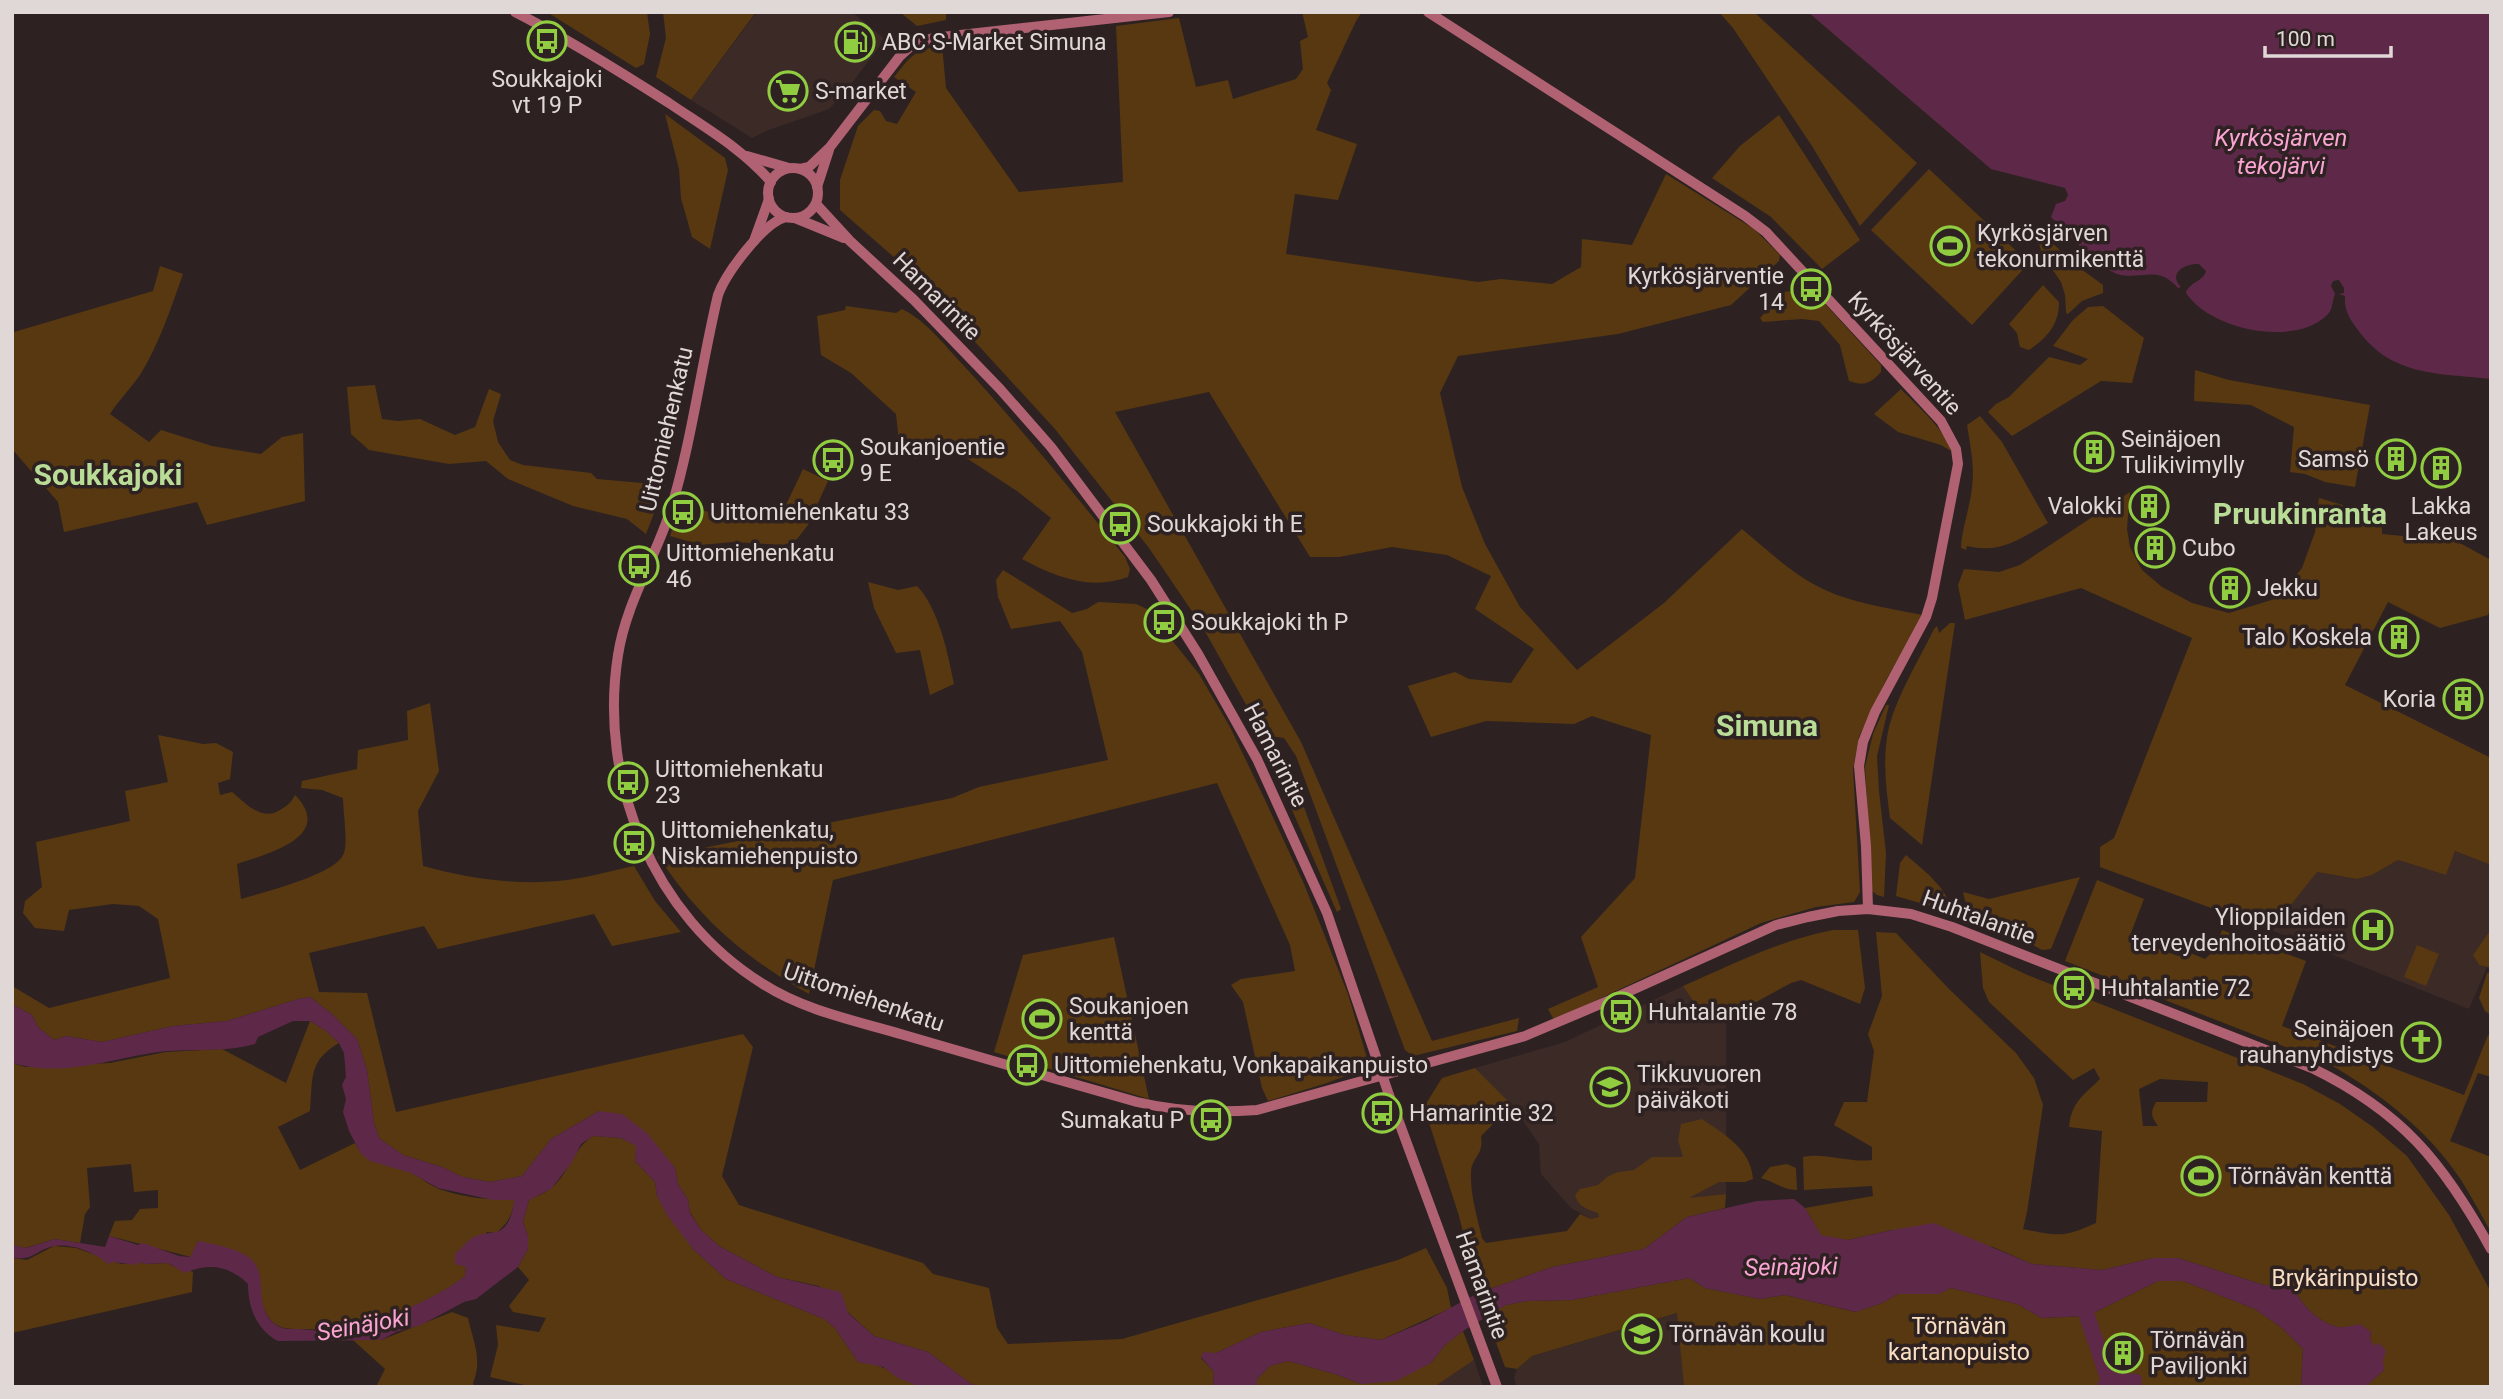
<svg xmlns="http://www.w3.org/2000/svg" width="2503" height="1399" font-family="Roboto,sans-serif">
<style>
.built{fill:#3c2a27}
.green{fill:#573811;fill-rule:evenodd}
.water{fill:#5e2948}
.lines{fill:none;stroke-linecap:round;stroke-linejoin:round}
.river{stroke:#5e2948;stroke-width:16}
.secondary{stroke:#b06273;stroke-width:10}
.labels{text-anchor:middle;stroke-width:7;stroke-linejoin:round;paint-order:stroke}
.poi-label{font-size:23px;fill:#e0d8d7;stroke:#2d2221;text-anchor:start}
.street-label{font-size:23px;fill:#e0d8d7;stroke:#2d2221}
.park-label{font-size:23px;fill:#f9dec2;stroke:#2d2221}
.water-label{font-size:24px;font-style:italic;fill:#fba4d4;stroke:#2d2221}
.district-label{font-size:30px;font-weight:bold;fill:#b9dc97;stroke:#2d2221}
</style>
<rect width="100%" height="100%" fill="#2d2221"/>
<!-- built -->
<g class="built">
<polygon points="757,12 852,12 885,39 846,91 829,109 766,131 752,138 691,100"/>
<polygon points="2455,851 2491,865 2491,929 2473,955 2479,965 2487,967 2469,1009 2271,930 2316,872 2357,879 2372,875 2398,860 2446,875"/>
<polygon points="1683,986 1704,1017 1726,1016 1726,1194 1686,1199 1591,1219 1571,1208 1541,1174 1539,1144 1512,1105 1475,1068 1565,1042"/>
<polygon points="1678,1313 1684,1387 1517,1387 1514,1378 1517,1369 1532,1356"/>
<polygon points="1474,1360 1483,1387 1434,1387"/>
</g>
<!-- green -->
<g class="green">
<polygon points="547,12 647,12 650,34 644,64 636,68"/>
<polygon points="663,12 756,12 691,100 656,77 666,38"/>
<polygon points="900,12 946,12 946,20 917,26"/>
<path d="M1302 12H1362L1356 21 1327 83 1331 90 1316 130 1357 144 1338 200 1295 194 1286 254 1478 282 1501 279 1552 284 1581 267 1582 239 1632 245 1666 174 1754 229 1780 255 1779 261 1731 305 1618 334 1458 356 1440 393 1462 487 1485 544 1520 607 1577 670 1664 603 1742 529C1766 549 1789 571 1817 586 1849 603 1888 608 1923 615L1885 682 1859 737 1853 769 1860 892 1854 902 1816 907 1761 923 1554 1020 1548 1009 1598 987 1581 937 1635 878 1651 735 1592 716 1574 724 1486 721 1431 737 1408 686 1455 672 1469 679 1511 683 1534 649 1475 609 1491 576 1447 555 1392 547 1339 557H1310L1209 392 1115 412 1301 742 1432 1041 1519 1018 1517 1031 1413 1056 1405 1050 1296 756 1284 738 1263 735 1202 626 1149 548 1055 429 912 273 840 210V180L858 126 874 110 880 111 886 121 897 124 916 92 894 77C913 54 912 52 942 45L946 88 1019 192 1123 182 1116 26 1179 18 1196 87 1228 80 1233 99 1296 79 1303 69 1300 41 1308 37Z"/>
<polygon points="1719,12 1754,12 1917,163 1860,226 1812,146 1733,28"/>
<polygon points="665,114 725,158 728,170 710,249 692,237 681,198 679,169"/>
<polygon points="1779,115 1860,240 1822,269 1771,217 1712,178 1740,146"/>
<polygon points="1929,169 2029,263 1972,325 1871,230"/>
<polygon points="2034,226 2077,266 2103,285 2103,293 2082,301 2068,314 2066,313 2065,295 2061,282 2042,254"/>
<path d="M160 266 183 274C171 308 159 344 140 375 131 388 119 400 110 414L149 442 161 430 212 446 261 454 282 437 303 433 305 501 207 525 197 502 64 532 58 502 12 449V337L14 332 153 291Z"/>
<path d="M2043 285 2059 302C2059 325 2047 338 2029 350L2020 347 2017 333 2009 324Z"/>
<path d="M1800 290 1814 292 1881 365V372C1870 384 1864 386 1849 381L1840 345 1819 321 1802 319 1763 322 1760 318 1783 292Z"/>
<path d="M846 306 896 313 902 309C928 322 945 346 965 367 1021 428 1073 492 1125 557L1130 569 1128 577C1090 591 1056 577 1022 559L1051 518 1017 491 948 446 915 459 900 451 896 414 851 373 821 355 817 316 845 310Z"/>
<polygon points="2103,306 2144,338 2132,383 2101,381 2012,436 1988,412 1996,404 2009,397 2049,357 2080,365 2088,359 2053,346 2073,320 2088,307"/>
<polygon points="2195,370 2229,380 2370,405 2355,487 2325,482 2305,474 2290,472 2294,427 2251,405 2194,401"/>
<polygon points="375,385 382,419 398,421 420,419 455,435 475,427 489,389 501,394 493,421 498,442 510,460 523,465 591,473 597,479 665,485 646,534 627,519 573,506 508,479 486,461 449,464 369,450 351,434 347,387"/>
<path d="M1901 389C1918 407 1943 427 1951 451L1941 445 1898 432 1874 414Z"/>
<path d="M1980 416 2002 442 2048 523C2019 539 2001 554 1967 546L1966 550 1961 548C1962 527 1970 508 1972 487 1975 466 1970 445 1967 425Z"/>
<polygon points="803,469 828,481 808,525 797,539 784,545 733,542 701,545 670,536 680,506 724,515 746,506 772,513 785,507"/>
<polygon points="2130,492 2127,529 2130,547 2142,570 2162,587 2192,603 2229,613 2278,598 2302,568 2315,532 2319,498 2346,506 2382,510 2382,534 2456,541 2491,560 2491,606 2488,615 2440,628 2388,602 2345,685 2491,758 2491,865 2455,851 2446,875 2398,860 2372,875 2357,879 2317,872 2271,930 2100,867 2100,847 2114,838 2192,638 2081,588 1965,620 1958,585 1964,569 1999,572 2020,565"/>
<path d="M1003 570 1072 613 1087 609 1098 602 1136 604 1147 609 1199 674 1230 727 1266 802 1304 884 1348 994 1367 1058 1363 1069 1327 1083 1268 1101 1262 1088 1243 1002 1231 985 1241 979 1295 971 1290 945 1217 783 833 880 809 994C768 971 729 943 698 908 683 892 671 874 658 857L952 798 979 787 1108 760 1082 652 1060 621 1011 629 998 597 996 580Z"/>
<path d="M868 582 898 590 917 586C939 609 948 654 954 684L930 695 920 650 896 653 874 608Z"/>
<path d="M1950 623H1955L1922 845 1890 818C1886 788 1882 757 1889 727 1898 693 1919 660 1934 629L1937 626 1939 633Z"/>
<path d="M430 703 439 771 418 811 423 866C467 878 512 885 558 881 583 879 609 871 634 866L655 901 681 932 612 946 594 914 438 949 424 926 309 953 319 992 367 993 396 1112 743 1034 753 1047 722 1176 739 1205 923 1263 933 1274 989 1288 997 1328 1008 1344 1122 1339 1398 1260 1426 1248 1447 1288 1451 1308 1381 1340 1345 1335 1309 1323 1261 1332 1216 1353 1201 1358 1214 1372 1213 1387H979L970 1383 928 1352 874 1336 819 1286 777 1277 719 1246 701 1230 690 1212 688 1200 678 1184 675 1168 599 1111 551 1139 522 1176 490 1182 463 1177 442 1167 403 1155 379 1138 374 1123 367 1070 357 1039 332 1014 310 997 298 999 227 1021 173 1026 102 1042 66 1036 54 1040 38 1027 32 1015 12 1004V986L49 1008 170 978 158 919 139 906 113 904 69 910 64 931 35 928 23 913 25 901 42 887 36 842 130 821 125 791 168 782 158 735 203 744 216 743 233 752 230 779 218 783 220 795 232 792C245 803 262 822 280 810 287 806 291 803 295 795 336 837 266 854 237 864L241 899C264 892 338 874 344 853 348 841 343 812 343 798L322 790 301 788 302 781 357 769 358 750 408 740 407 711Z"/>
<polygon points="1886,705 1889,705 1877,756 1879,791 1886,853 1884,897 1877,895 1872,891 1865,767 1873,734"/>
<polygon points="1278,752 1289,766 1341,909 1337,912 1270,760"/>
<path d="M1906 855C1928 874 1944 885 1954 913L1896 896 1900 863Z"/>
<polygon points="2080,877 2051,949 2042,950 2022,939 2009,934 1992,933 1971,924 1963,892 1989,899"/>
<path d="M2097 880 2144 899 2129 938 2178 956 2188 952 2205 959 2214 951 2222 930 2306 961 2282 1026 2464 1095 2488 1035 2491 1036V1077L2478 1073 2450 1141 2491 1157V1232C2481 1215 2472 1197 2461 1180 2428 1130 2380 1093 2329 1064L2065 961Z"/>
<polygon points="2491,929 2491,968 2479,965 2473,955"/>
<path d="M1833 930H1858L1865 988 1860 1004 1801 980 1791 983 1758 1001 1726 1016 1704 1017 1683 986C1732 965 1780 940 1833 930Z"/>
<path d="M1876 932 1896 933 1949 989 2016 1053 2034 1078 2043 1105 2027 1212 2023 1229C2057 1236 2063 1238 2096 1223L2102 1131 2069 1127C2072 1101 2083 1096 2100 1079L2094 1068 2073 1080 1989 1002 1983 988 1980 952 2025 974 2303 1084 2340 1104 2373 1127 2407 1156 2449 1215 2491 1292V1387H2365L2384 1370 2370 1339 2371 1332 2361 1325C2354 1326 2344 1328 2338 1327 2317 1322 2301 1304 2292 1286L2264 1285 2178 1258H2153L2102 1270 2032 1264 1993 1247 1892 1230 1848 1240 1821 1236 1805 1208 1873 1196 1872 1186 1804 1190 1803 1157C1822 1152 1850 1163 1872 1160V1147L1834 1125 1844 1102H1867L1874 1051 1868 1034 1882 996ZM2160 1079 2208 1082 2207 1102H2156C2150 1113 2151 1116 2158 1126H2143L2139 1089Z"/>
<polygon points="1114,937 1149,1099 994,1052 1023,955"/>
<polygon points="2417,945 2439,954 2426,986 2404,977"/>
<polygon points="2491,972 2491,1015 2485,1011 2479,998 2487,973"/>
<path d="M310 1021 326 1031 339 1043C308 1061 313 1078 310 1111L278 1127 300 1170 355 1143C367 1166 388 1163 410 1172 420 1177 429 1185 439 1189 462 1197 490 1201 515 1199 512 1214 509 1223 496 1233L487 1232 466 1267 465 1276C425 1308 356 1332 304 1329 294 1329 282 1330 274 1323 259 1310 260 1290 259 1273L198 1241 191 1257 109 1236 115 1221 132 1220 140 1209 158 1208V1190L134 1192 131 1164 87 1168 90 1207 85 1214 80 1243 55 1239 25 1248 12 1245V1063L25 1067 110 1063 166 1052 222 1049 286 1083Z"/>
<path d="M1475 1068 1512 1105 1481 1136C1484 1156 1472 1156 1471 1172 1470 1194 1477 1216 1482 1238L1486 1243 1567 1231 1580 1214 1591 1219 1599 1217 1598 1213C1587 1209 1578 1207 1575 1195L1580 1189 1598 1185 1607 1177 1618 1172 1634 1170 1652 1157H1683L1678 1140 1681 1124 1702 1119C1724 1134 1751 1149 1753 1179L1745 1182H1719L1689 1198 1726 1194 1725 1208 1687 1217 1644 1249 1552 1267 1478 1293 1465 1256V1240L1459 1216 1424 1107 1442 1078Z"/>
<path d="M593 1136 621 1138 637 1146 635 1161 655 1182 657 1196 693 1249 726 1279 824 1319 835 1328 858 1362C866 1363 874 1364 881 1367 899 1373 906 1384 928 1387H533L490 1377 498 1345 496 1325 539 1332 546 1318 513 1312 509 1306 529 1280 518 1267 528 1249V1236L523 1222 529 1200C536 1196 544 1194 550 1189 569 1175 572 1149 593 1136Z"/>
<path d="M1787 1164 1796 1168 1797 1190C1783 1190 1775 1182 1761 1178L1770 1167Z"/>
<path d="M54 1246 76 1248 121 1264 140 1262 144 1264 168 1263C177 1270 184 1268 193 1272L192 1292 12 1333V1258L27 1260Z"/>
<polygon points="1689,1278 1705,1288 1760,1299 1785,1295 1855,1312 1882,1303 1898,1294 1938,1294 1951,1288 2017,1304 2042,1318 2087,1316 2158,1281 2183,1281 2255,1309 2282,1328 2303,1349 2301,1387 1684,1387 1677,1313 1532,1356 1517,1369 1505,1367 1486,1315 1506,1305 1528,1301 1572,1300"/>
<path d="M452 1312 468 1318C473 1341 483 1360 473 1383L474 1387H376L385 1369 353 1340H381Z"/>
<polygon points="1463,1331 1474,1360 1434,1387 1257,1387 1257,1379 1270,1366 1288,1361 1335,1374 1361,1384 1431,1363 1445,1345"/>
</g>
<!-- water -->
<g class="water">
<path d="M1808 12H2491V379C2439 373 2392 377 2358 330 2350 319 2344 311 2345 296L2339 294 2344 293V288L2339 280 2333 281 2331 286 2335 294C2332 301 2333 309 2328 314 2296 348 2210 330 2186 293 2189 282 2203 282 2206 271L2199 264C2186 263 2167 273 2181 287L2178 288C2157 264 2141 281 2117 274 2100 268 2064 231 2051 217L2056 204 2065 201 2068 195 2065 188 1991 169Z"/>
<path d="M310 997 332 1014 357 1039 367 1070 374 1123 379 1138 403 1155 442 1167 463 1177 490 1182 522 1176 551 1139 599 1111 622 1114 647 1133 675 1168 678 1184 688 1200 690 1213 701 1230 719 1246 777 1277 841 1292 848 1313 874 1336 928 1352 970 1383 979 1387 918 1386 898 1378 883 1367 858 1362 835 1328 824 1319 726 1279 693 1249 667 1215 657 1196 655 1182 635 1161 636 1146 621 1138 593 1136 581 1144 572 1162 551 1189 529 1200 523 1222 528 1236V1249L518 1267 476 1299 464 1302 421 1325 396 1332 381 1340 278 1341C257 1330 248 1308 248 1284 229 1265 208 1263 185 1273L168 1263 144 1264 140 1262 136 1265 113 1262 108 1264C96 1253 72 1243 55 1246 36 1249 35 1261 12 1258V1245L26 1248 55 1239 105 1247 109 1236 138 1245 143 1243 179 1256 190 1257 198 1241C213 1244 243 1249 253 1261 268 1278 253 1307 275 1324 282 1330 292 1329 300 1329 309 1330 319 1331 327 1330 369 1327 432 1302 465 1276L466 1267 455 1264V1254C461 1249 466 1242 472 1238 480 1233 487 1234 495 1232 509 1230 513 1211 514 1200H493L438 1188 411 1173 370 1161 361 1154 349 1131 343 1112 346 1099 342 1085 346 1077 344 1053 339 1043 326 1031 310 1021H293L258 1037 255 1044C227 1052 197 1049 168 1051 114 1056 68 1079 12 1063V1004L32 1015 38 1027 54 1040 66 1036 102 1042 173 1026 227 1021 298 999Z"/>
<path d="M1794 1199 1805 1208 1821 1235 1848 1240 1892 1230 1934 1223 2032 1264 2102 1270 2153 1258H2178L2264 1285 2292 1286C2301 1304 2317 1322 2338 1327 2344 1328 2354 1325 2360 1324L2371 1332 2370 1339 2374 1346 2379 1343 2386 1351 2383 1360 2384 1370 2365 1387H2301L2303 1349 2282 1328 2255 1309 2183 1281H2158L2087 1316 2042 1318 2017 1304 1951 1288 1939 1294H1898L1882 1303 1856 1312 1785 1295 1760 1299 1705 1288 1689 1278 1572 1300 1528 1301 1506 1305 1463 1331 1445 1345 1431 1363 1396 1381 1361 1384 1335 1374 1288 1361 1270 1366 1257 1379V1387H1213L1214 1372 1201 1357 1204 1352 1216 1353 1261 1332 1309 1323 1345 1335 1381 1340 1426 1321 1478 1293 1552 1267 1644 1249 1687 1217 1757 1201Z"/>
<polygon points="2114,1373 2139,1374 2142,1378 2141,1387 2099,1387 2097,1383 2105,1374"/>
</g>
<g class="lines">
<!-- river -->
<polyline class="river" points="2087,1316 2111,1387"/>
<!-- secondary -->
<g class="secondary">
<path d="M515 12C568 39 619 71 669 103 704 127 743 149 771 182"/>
<polyline points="1428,12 1745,216 1766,232 1941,421 1956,449 1958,464 1932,598 1926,617 1875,712 1863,742 1859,766 1866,846 1868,909"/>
<polyline points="747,156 789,168"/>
<circle cx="793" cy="193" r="25"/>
<polyline points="800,169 809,167 830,147 900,56 912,45 933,38 1169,12"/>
<polyline points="817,187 829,150"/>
<polyline points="816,204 850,241 914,300 1000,389 1051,447 1151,580 1198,654 1257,759 1327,913 1389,1095 1497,1387"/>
<path d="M786 217C763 223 726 273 718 295 701 366 692 440 671 509 655 559 626 603 618 655 598 781 653 916 763 984 805 1011 857 1021 904 1035 982 1058 1059 1080 1137 1102 1178 1112 1216 1113 1257 1110L1525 1036 1610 1000 1776 925 1808 917 1838 911 1868 909 1911 914 1952 927 2312 1068C2402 1112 2443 1162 2491 1249"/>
<polyline points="795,218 844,238"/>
<polyline points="754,241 769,199"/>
</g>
</g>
<!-- icons -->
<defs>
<g id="bus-ring" transform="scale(2.0125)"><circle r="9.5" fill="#2d2221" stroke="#90cd41" stroke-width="1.5"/><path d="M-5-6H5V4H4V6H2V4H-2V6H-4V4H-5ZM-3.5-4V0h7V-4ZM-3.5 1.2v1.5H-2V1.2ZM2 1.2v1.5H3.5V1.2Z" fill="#90cd41"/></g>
<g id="fuel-ring" transform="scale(2.0125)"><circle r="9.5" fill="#2d2221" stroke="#90cd41" stroke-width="1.5"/><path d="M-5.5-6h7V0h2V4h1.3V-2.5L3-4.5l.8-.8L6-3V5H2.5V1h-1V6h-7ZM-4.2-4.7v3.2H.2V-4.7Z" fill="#90cd41"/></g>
<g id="supermarket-ring" transform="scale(2.0125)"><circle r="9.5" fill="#2d2221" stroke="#90cd41" stroke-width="1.5"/><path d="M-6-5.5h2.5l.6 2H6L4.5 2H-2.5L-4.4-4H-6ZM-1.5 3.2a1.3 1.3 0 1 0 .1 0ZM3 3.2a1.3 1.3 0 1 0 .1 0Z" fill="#90cd41"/></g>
<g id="stadium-ring" transform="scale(2.0125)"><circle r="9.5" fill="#2d2221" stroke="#90cd41" stroke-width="1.5"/><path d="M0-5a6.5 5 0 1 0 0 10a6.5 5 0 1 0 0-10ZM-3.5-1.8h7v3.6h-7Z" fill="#90cd41"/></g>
<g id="building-ring" transform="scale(2.0125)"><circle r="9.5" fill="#2d2221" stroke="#90cd41" stroke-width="1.5"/><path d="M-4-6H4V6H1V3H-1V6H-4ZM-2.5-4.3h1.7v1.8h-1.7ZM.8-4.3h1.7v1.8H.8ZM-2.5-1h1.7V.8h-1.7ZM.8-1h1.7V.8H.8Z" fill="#90cd41"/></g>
<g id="hospital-ring" transform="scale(2.0125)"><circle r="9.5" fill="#2d2221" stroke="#90cd41" stroke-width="1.5"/><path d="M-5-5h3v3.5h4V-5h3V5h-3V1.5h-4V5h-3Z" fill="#90cd41"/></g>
<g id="church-ring" transform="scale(2.0125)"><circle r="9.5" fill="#2d2221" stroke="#90cd41" stroke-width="1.5"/><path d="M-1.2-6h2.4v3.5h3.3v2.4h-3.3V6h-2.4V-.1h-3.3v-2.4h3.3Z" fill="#90cd41"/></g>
<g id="school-ring" transform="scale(2.0125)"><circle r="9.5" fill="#2d2221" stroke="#90cd41" stroke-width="1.5"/><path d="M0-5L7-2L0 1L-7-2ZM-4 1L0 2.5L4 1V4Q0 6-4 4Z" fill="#90cd41"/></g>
</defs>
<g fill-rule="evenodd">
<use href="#bus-ring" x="547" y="41"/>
<use href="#fuel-ring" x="855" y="42"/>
<use href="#supermarket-ring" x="788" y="91"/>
<use href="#stadium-ring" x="1950" y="246"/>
<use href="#bus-ring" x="1811" y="289"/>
<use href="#building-ring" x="2094" y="452"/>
<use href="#building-ring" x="2396" y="459"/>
<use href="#bus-ring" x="833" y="460"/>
<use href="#building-ring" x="2441" y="468"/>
<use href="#building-ring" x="2149" y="506"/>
<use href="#bus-ring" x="683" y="512"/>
<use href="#bus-ring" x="1120" y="524"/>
<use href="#building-ring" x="2155" y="548"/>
<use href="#bus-ring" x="639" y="566"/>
<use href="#building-ring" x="2230" y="588"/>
<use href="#bus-ring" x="1164" y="622"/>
<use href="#building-ring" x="2399" y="637"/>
<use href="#building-ring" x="2463" y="699"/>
<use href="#bus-ring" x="628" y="782"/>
<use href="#bus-ring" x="634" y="843"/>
<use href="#hospital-ring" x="2373" y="930"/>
<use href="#bus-ring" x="2074" y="988"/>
<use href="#bus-ring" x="1621" y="1012"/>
<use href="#stadium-ring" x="1042" y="1019"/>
<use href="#church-ring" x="2421" y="1042"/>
<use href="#bus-ring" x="1027" y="1065"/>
<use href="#school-ring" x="1610" y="1087"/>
<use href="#bus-ring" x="1382" y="1113"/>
<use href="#bus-ring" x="1211" y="1120"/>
<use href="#stadium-ring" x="2201" y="1176"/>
<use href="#school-ring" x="1642" y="1334"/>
<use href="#building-ring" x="2123" y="1353"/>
</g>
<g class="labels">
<!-- poi labels -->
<g class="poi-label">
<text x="882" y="50">ABC S-Market Simuna</text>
<text x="547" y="87" text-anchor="middle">Soukkajoki<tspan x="547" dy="26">vt 19 P</tspan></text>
<text x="815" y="99">S-market</text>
<text x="1977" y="241">Kyrkösjärven<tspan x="1977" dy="26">tekonurmikenttä</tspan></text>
<text x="1784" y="284" text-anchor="end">Kyrkösjärventie<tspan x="1784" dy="26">14</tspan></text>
<text x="2121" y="447">Seinäjoen<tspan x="2121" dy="26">Tulikivimylly</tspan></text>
<text x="860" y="455">Soukanjoentie<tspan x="860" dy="26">9 E</tspan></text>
<text x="2369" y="467" text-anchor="end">Samsö</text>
<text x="2122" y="514" text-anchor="end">Valokki</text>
<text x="2441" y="514" text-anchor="middle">Lakka<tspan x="2441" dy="26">Lakeus</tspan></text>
<text x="710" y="520">Uittomiehenkatu 33</text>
<text x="1147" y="532">Soukkajoki th E</text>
<text x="2182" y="556">Cubo</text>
<text x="666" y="561">Uittomiehenkatu<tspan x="666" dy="26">46</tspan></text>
<text x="2257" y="596">Jekku</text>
<text x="1191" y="630">Soukkajoki th P</text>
<text x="2372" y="645" text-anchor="end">Talo Koskela</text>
<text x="2436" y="707" text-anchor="end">Koria</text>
<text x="655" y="777">Uittomiehenkatu<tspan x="655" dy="26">23</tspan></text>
<text x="661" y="838">Uittomiehenkatu,<tspan x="661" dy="26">Niskamiehenpuisto</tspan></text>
<text x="2346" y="925" text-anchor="end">Ylioppilaiden<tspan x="2346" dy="26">terveydenhoitosäätiö</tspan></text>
<text x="2101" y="996">Huhtalantie 72</text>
<text x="1069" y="1014">Soukanjoen<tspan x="1069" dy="26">kenttä</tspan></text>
<text x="1648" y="1020">Huhtalantie 78</text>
<text x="2394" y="1037" text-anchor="end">Seinäjoen<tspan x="2394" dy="26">rauhanyhdistys</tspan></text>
<text x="1054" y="1073">Uittomiehenkatu, Vonkapaikanpuisto</text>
<text x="1637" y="1082">Tikkuvuoren<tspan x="1637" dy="26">päiväkoti</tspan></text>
<text x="1409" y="1121">Hamarintie 32</text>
<text x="1184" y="1128" text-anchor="end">Sumakatu P</text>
<text x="2228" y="1184">Törnävän kenttä</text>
<text x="1669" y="1342">Törnävän koulu</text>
<text x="2150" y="1348">Törnävän<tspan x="2150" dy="26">Paviljonki</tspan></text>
</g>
<!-- street labels -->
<g class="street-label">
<text transform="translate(937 296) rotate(45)" y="8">Hamarintie</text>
<text transform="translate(1905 353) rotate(48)" y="8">Kyrkösjärventie</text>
<text transform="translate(666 429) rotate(-77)" y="8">Uittomiehenkatu</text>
<text transform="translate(1276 755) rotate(63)" y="8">Hamarintie</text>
<text transform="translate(1979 917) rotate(20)" y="8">Huhtalantie</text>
<text transform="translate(864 997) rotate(19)" y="8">Uittomiehenkatu</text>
<text transform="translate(1482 1285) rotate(70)" y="8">Hamarintie</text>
</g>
<!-- park labels -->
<g class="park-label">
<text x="2345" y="1286">Brykärinpuisto</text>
<text x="1959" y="1334">Törnävän<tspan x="1959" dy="26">kartanopuisto</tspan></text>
</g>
<!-- water labels -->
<g class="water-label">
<text x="2281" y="146">Kyrkösjärven<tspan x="2281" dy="28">tekojärvi</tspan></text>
<text transform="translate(1791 1267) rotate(-1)" y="8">Seinäjoki</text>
<text transform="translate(363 1325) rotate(-10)" y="8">Seinäjoki</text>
</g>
<!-- district labels -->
<g class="district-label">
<text x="108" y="485">Soukkajoki</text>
<text x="2300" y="524">Pruukinranta</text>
<text x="1767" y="736">Simuna</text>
</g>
</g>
<!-- border -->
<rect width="2503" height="1399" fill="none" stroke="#e0d8d7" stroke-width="28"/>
<!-- scale -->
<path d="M2265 46v10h126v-10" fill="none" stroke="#e0d8d7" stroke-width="3.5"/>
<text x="2276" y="46" font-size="21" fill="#e0d8d7" stroke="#2d2221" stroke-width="5" paint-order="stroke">100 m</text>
</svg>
